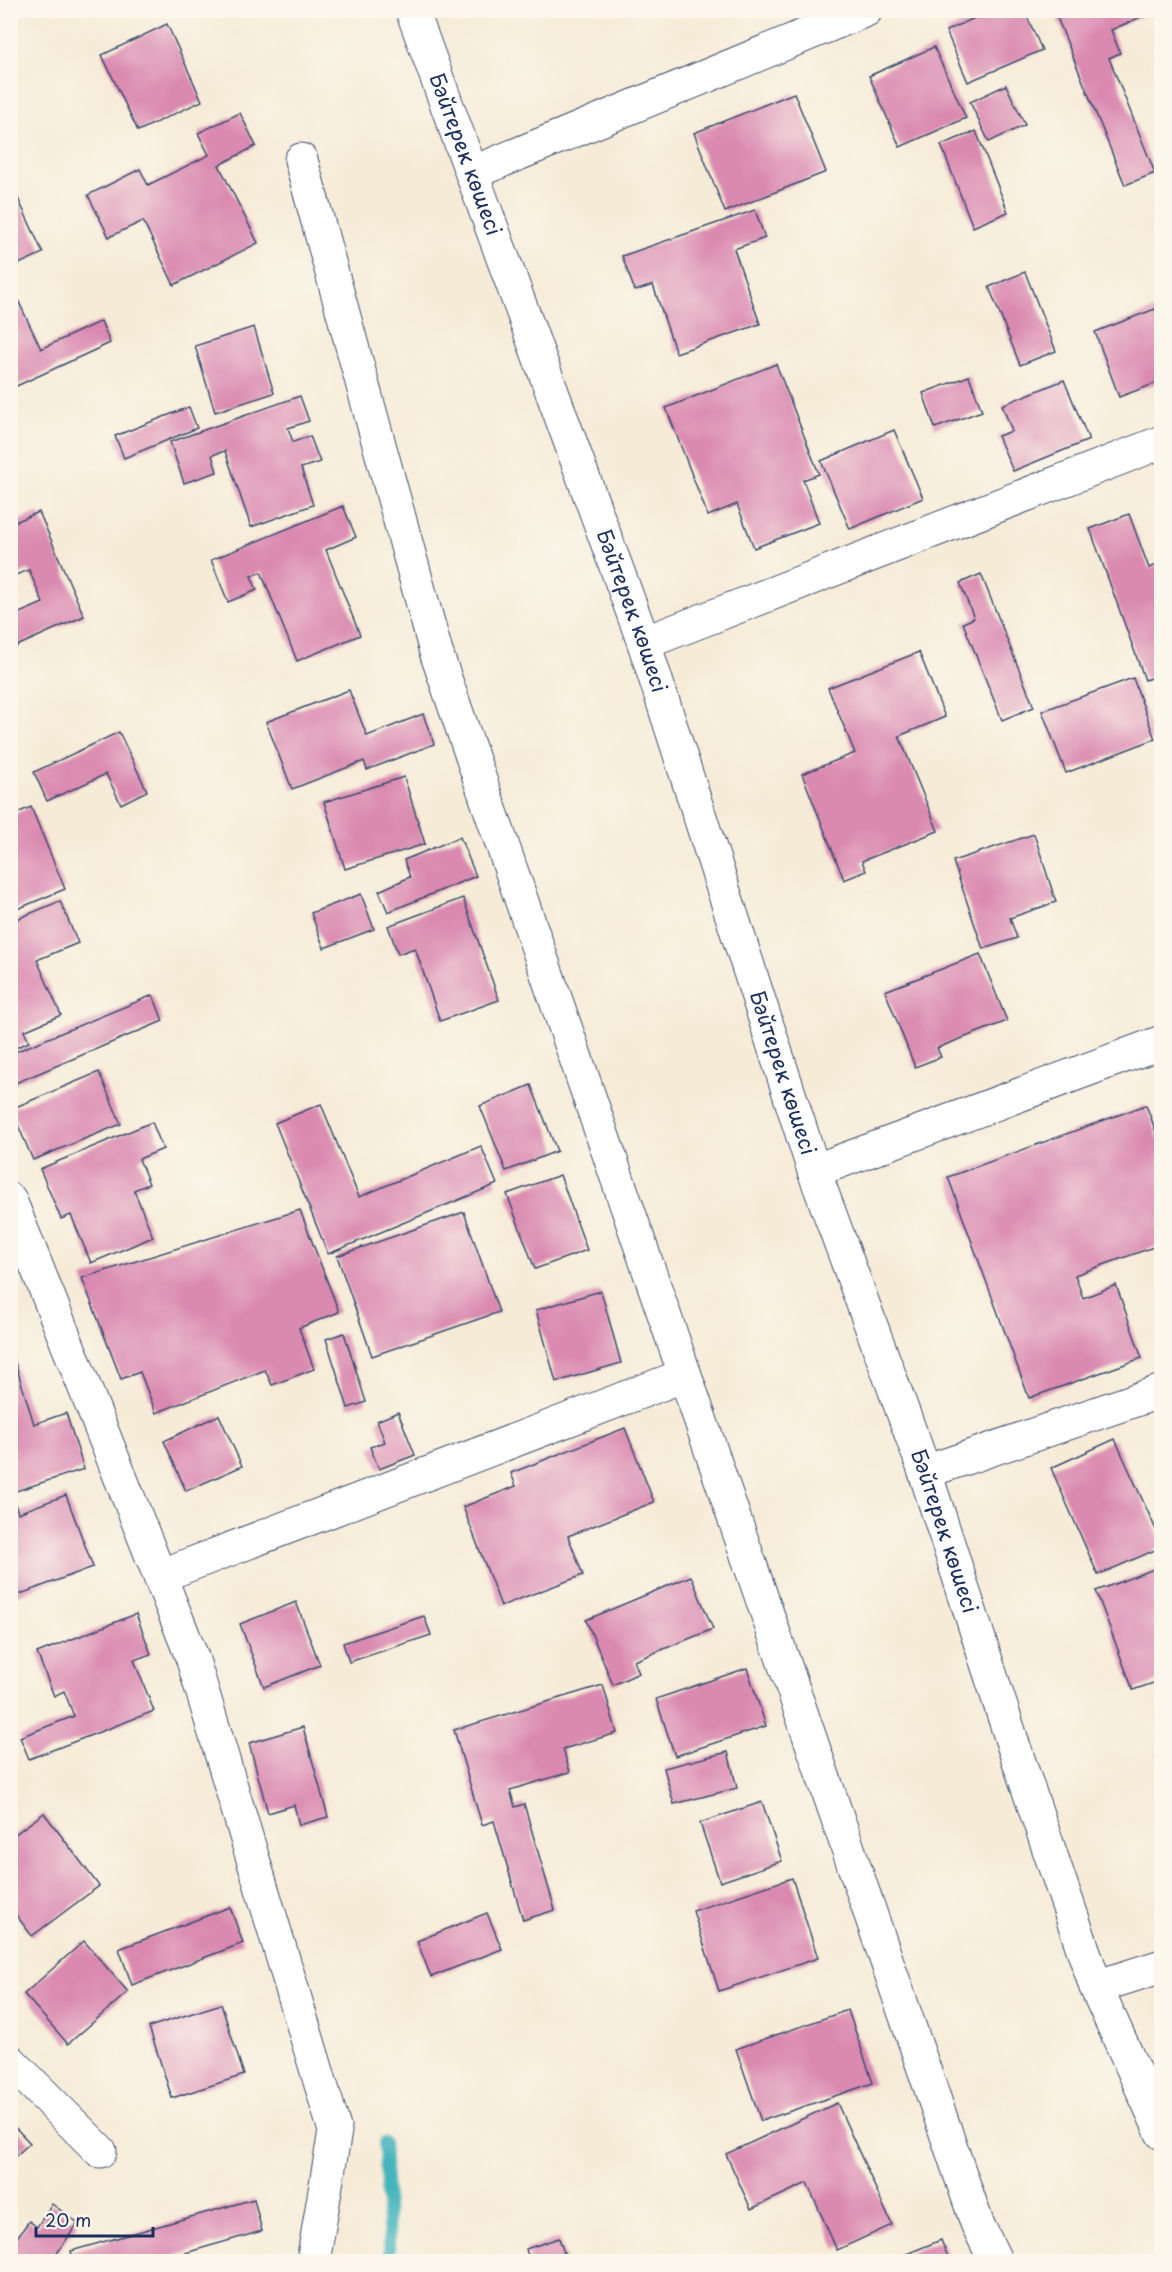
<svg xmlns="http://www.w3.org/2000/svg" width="1172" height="2272" font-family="'Playpen Sans',sans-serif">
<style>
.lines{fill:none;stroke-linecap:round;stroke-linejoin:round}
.stream{stroke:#45b5bd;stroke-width:12}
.building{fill:#da89b0}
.minor-casing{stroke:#3c4b70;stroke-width:35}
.tertiary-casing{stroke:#3c4b70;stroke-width:35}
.minor{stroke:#fff;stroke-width:33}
.tertiary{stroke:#fff;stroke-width:33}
.labels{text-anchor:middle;stroke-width:4.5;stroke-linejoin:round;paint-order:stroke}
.street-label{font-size:21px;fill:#1b2f5e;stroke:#fbf7ec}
</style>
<rect width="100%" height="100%" fill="#fbf7ec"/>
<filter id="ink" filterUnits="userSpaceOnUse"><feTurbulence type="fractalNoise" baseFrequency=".0167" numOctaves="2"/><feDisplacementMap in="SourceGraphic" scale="12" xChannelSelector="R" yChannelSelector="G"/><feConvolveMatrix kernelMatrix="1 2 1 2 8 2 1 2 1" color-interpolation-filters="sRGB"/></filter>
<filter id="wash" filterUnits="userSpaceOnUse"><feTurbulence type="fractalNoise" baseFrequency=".008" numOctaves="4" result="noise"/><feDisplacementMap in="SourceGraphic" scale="24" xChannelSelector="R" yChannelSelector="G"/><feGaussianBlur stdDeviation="1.35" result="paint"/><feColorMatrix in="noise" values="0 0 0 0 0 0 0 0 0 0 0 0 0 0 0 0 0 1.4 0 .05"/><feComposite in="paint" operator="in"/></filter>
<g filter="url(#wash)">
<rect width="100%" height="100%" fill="#f6ebd7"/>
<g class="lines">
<!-- stream -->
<polyline class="stream" points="384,2143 390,2262"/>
</g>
<g id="blocks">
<!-- building -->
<g class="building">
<polygon points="992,10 1024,10 1042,50 968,82 946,31"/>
<polygon points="1054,10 1157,10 1111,30 1120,53 1109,58 1155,173 1125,185"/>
<polygon points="167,24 202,101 138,131 102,55"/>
<polygon points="934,47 966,118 900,147 869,76"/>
<polygon points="1006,85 1025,125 989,142 970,102"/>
<polygon points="794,93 826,172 725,212 694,133"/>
<polygon points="240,113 256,146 219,165 258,243 174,285 143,221 109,237 88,195 140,169 148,185 209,155 198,133"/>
<polygon points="976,131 1008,212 973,227 941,145"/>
<polygon points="10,181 43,253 10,268"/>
<polygon points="755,210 765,238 734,249 760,324 676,353 653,285 635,291 622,256"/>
<polygon points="1025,272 1056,351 1020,365 989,287"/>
<polygon points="10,283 41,349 101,321 110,343 10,389"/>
<polygon points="1155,309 1162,325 1162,381 1119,397 1095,332"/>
<polygon points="254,327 274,393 215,412 195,346"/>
<polygon points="776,364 819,474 803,480 819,523 754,548 737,504 708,516 666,408"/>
<polygon points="969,376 982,411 935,428 923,393"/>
<polygon points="1064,380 1089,440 1013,471 998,436 1012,431 1002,405"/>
<polygon points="300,396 309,421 288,428 293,442 310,436 320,462 301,468 313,505 251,527 225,451 212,455 217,472 184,483 170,442"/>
<polygon points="189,407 197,428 124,458 115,436"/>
<polygon points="894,430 923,498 850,529 821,461"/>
<polygon points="343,506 356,537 326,550 360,635 297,661 261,572 251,576 257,590 228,602 211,560"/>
<polygon points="39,512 84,616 10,649 10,617 43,603 29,570 10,577 10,524"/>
<polygon points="1129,514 1149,568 1162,563 1162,674 1145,680 1090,529"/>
<polygon points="981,574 1034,707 1002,720 963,623 974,618 960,583"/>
<polygon points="919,652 945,717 899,736 938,831 862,861 866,871 844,880 802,774 855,753 828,688"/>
<polygon points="1133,678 1155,739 1066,773 1042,711"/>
<polygon points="349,690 367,736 423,714 434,744 367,770 364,761 292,789 266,722"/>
<polygon points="119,732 147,791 121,804 106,774 47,801 34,772"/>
<polygon points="404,777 425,844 345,869 324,802"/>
<polygon points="31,807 65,889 10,912 10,816"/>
<polygon points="1034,834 1056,902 1010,918 1017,938 983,949 953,861"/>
<polygon points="460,837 476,876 388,912 379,891 410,877 404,860"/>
<polygon points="361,894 374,929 324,948 311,913"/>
<polygon points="463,898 499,1000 440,1021 415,948 398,954 388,926"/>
<polygon points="60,901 78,943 37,960 61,1015 24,1031 29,1042 10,1050 10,922"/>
<polygon points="980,954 1007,1021 937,1048 941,1057 915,1067 885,991"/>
<polygon points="153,995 163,1021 13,1084 10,1078 10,1054"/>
<polygon points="99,1072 121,1124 33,1160 11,1109"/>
<polygon points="531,1085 557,1151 506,1171 480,1106"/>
<polygon points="321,1104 359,1197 481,1146 497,1184 328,1254 275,1123"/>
<polygon points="1146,1105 1162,1147 1162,1222 1157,1224 1162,1244 1075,1275 1083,1298 1116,1285 1142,1358 1029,1398 948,1177"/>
<polygon points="152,1122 163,1149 139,1159 149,1184 134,1190 153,1237 91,1263 71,1215 61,1219 40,1169"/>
<polygon points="560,1175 587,1250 535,1269 507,1194"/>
<polygon points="300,1210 339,1312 299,1328 314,1369 272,1385 265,1370 156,1413 140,1372 121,1379 82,1278"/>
<polygon points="464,1212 499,1312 372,1356 337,1256"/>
<polygon points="601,1291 621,1363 556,1382 536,1310"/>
<polygon points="344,1333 366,1402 348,1408 326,1339"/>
<polygon points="13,1356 34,1424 66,1413 84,1469 10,1493 10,1357"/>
<polygon points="398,1412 415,1455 379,1469 370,1447 385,1442 377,1421"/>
<polygon points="219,1415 242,1466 186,1491 164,1441"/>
<polygon points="625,1428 654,1502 568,1536 583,1575 501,1606 463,1507 516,1486 511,1473"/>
<polygon points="1115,1439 1162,1543 1162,1547 1098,1575 1051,1468"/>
<polygon points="66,1495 93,1567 10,1598 10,1499 13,1498 18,1513"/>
<polygon points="1162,1566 1162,1680 1133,1690 1096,1591"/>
<polygon points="691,1576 713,1629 634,1661 639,1673 613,1685 586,1620"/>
<polygon points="296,1602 320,1665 264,1687 240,1624"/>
<polygon points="136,1614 151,1654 134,1660 154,1711 29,1759 20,1737 74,1716 64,1691 54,1696 37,1653"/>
<polygon points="424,1616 431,1635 349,1662 343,1643"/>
<polygon points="747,1668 766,1726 675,1756 656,1699"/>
<polygon points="603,1685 617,1733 563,1749 570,1772 510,1790 515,1807 524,1804 555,1910 523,1920 494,1821 482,1825 454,1730"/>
<polygon points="303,1727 328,1817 299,1825 294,1805 268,1813 249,1743"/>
<polygon points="1162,1751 1162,1766 1161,1766 1157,1753"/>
<polygon points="728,1752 737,1788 674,1804 664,1768"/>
<polygon points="762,1802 782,1861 720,1882 700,1823"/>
<polygon points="44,1813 99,1886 32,1936 10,1907 10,1838"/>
<polygon points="792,1878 818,1958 719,1991 693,1911"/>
<polygon points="230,1907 243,1943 132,1985 119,1949"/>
<polygon points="487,1913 502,1949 431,1977 417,1941"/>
<polygon points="84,1941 128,1992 68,2044 24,1994"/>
<polygon points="221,2004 244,2075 172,2098 149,2027"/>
<polygon points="848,2010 873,2083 761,2121 736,2049"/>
<polygon points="837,2103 892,2225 837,2250 807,2183 751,2209 726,2154"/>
<polygon points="10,2122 30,2143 10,2161"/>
<polygon points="254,2199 262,2231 154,2262 74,2262 71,2251"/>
<polygon points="52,2204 78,2223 51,2262 10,2262 10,2247 29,2221 37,2227"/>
<polygon points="559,2238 567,2262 530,2262 526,2249"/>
<polygon points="941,2240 950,2262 889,2262 889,2261"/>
</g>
</g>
</g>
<g filter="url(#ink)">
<use href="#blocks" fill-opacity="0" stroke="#3c4b70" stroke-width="1.5"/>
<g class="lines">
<!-- minor casing -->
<g class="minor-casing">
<g id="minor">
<polyline points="301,160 436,652 977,2223 996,2262"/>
<polyline points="472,173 866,10"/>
<polyline points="644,643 1162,442"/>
<polyline points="814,1171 1162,1042"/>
<polyline points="10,1200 192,1657 335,2131 313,2262"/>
<polyline points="925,1472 1162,1391"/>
<polyline points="160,1576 685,1375"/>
<polyline points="1096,1987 1162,1966"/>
<polyline points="10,2061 100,2151"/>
</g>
</g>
<!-- tertiary casing -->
<g class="tertiary-casing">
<g id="tertiary">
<path id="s1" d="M412 10 644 643 814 1171 925 1472 1014 1747 1096 1987 1162 2133"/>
</g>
</g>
<!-- minor -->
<use href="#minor" class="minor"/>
<!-- tertiary -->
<use href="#tertiary" class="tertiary"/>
</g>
</g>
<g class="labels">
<!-- street labels -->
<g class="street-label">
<text dy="7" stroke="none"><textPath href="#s1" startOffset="154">Бәйтерек көшесі</textPath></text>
<text dy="7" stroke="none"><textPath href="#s1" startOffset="640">Бәйтерек көшесі</textPath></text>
<text dy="7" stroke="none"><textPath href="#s1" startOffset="1126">Бәйтерек көшесі</textPath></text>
<text dy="7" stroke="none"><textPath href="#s1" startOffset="1612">Бәйтерек көшесі</textPath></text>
</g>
</g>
<!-- margin -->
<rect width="1172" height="2272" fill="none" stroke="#fbf7ec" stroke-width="36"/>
<!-- scale -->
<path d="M36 2227v9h117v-9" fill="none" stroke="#1b2f5e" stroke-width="3"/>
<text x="45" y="2227" font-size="18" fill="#1b2f5e" stroke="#fbf7ec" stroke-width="4.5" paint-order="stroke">20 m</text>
</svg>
